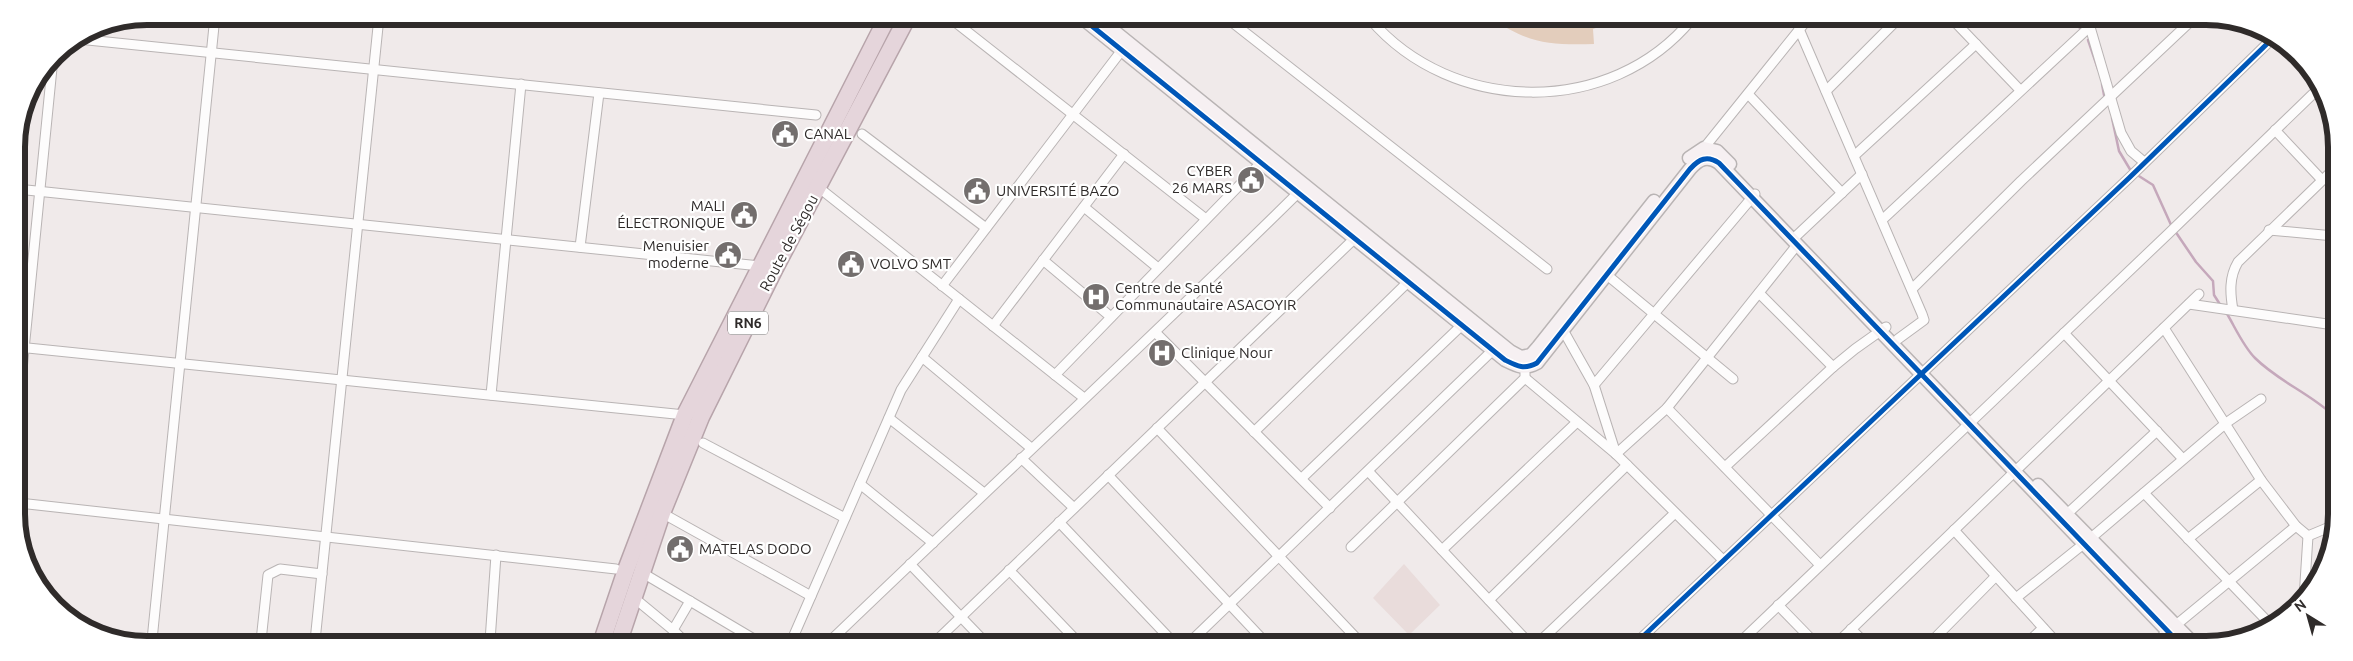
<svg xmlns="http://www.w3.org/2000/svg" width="2353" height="661" font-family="Ubuntu,sans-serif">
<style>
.built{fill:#e9dcdb}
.park{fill:#e3cdbc}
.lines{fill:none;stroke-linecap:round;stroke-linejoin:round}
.stream{stroke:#c5a8bb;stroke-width:2.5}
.street-casing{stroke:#b9b4b4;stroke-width:11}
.secondary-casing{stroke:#b9b4b4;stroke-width:15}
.highway-casing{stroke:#b7a4aa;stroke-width:19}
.street{stroke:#fdfcfc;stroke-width:9}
.secondary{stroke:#f6f0f2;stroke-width:12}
.highway{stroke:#e5d5db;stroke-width:16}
.cycleway-casing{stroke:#fff;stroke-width:8}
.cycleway{stroke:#0057b8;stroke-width:5}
.labels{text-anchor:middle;stroke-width:4.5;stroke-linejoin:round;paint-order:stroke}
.shield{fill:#fff;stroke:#6d6b6a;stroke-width:1}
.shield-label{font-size:14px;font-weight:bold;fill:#2f2b2a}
.poi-label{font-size:15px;fill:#2f2b2a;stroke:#fff;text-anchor:start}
.street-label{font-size:15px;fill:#2f2b2a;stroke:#fff}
.rim{fill:none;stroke:#2f2b2a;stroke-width:6}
</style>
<rect width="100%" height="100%" fill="#f0eaea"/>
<!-- built -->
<polygon class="built" points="1404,564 1440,605 1409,635 1373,598"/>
<!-- park -->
<path class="park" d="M1493 19H1621L1593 29 1594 44C1551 45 1529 44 1493 19Z"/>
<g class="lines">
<!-- stream -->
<g class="stream">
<polyline points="2074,20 2082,31"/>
<polyline points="2088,40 2098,69"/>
<polyline points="2102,84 2104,95"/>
<polyline points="2112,118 2119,151 2131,171 2153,185 2172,227"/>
<polyline points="2175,231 2196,262 2213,281 2214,295 2221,306"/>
<path d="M2226 312C2235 327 2243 346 2255 358 2278 381 2309 393 2333 415"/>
</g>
<!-- street casing -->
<g class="street-casing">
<g id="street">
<polyline points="950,18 1206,219"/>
<polyline points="1228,19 1547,269"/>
<path d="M1370 19C1452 115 1611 118 1692 19"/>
<polyline points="1953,20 2020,90"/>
<polyline points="2085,20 2090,27 2121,133 2131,151 2144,162"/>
<polyline points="1799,29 1922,314 1924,320 1898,339"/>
<polyline points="78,39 816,115"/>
<polyline points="2292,53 2309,71"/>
<polyline points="1826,91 1897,20"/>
<polyline points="1748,94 1842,193"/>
<polyline points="2275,130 2322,180"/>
<polyline points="862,134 986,228"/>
<polyline points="1704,153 1704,148 1807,20"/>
<polyline points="1854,156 1976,44"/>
<polyline points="818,187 1084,398"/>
<polyline points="17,189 760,266"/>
<polyline points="1084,207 1158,268"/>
<polyline points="1882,220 2097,20"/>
<polyline points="2269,230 2334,236"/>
<polyline points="1792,240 1862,174"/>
<polyline points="580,247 599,93"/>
<polyline points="1043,260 1111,317"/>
<polyline points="1607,275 1733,379"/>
<polyline points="942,286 1122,50"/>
<polyline points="1912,289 2021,181 2191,21"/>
<polyline points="1759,293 1833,367"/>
<polyline points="2189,304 2327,324 2333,327"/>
<path d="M2233 310C2230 293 2229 277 2238 262L2334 169"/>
<polyline points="993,326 1124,154"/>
<polyline points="2164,328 2261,480 2296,526 2308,536"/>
<polyline points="1563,330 1594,385 1616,454"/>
<polyline points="1156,333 1330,508"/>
<polyline points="2064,333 2183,459"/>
<polyline points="18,347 685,415"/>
<polyline points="922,357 1031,448"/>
<polyline points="1055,375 1261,163"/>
<polyline points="1525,378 1616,454 1723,560"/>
<polyline points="1594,385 1755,194"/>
<polyline points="491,395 521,84"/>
<polyline points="1667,408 1820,565"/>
<polyline points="18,410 53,58"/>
<polyline points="889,418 984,493"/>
<polyline points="1157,428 1361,643"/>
<polyline points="1254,432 1408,282"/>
<polyline points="703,443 845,518"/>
<polyline points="1616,454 1667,408 1797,245"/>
<polyline points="1021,458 1074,508"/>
<polyline points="1725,467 1833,367 1855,349 1886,327"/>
<polyline points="1368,471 1529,643"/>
<polyline points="1108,475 1266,643"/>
<polyline points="1302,478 1462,325"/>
<polyline points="860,484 933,543"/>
<polyline points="2144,493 2270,624"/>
<polyline points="19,503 616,569"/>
<polyline points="662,513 811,596"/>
<polyline points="2067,514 2157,431"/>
<polyline points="1059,522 1173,642"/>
<polyline points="1954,530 2058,644"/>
<polyline points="2308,536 2332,526"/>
<polyline points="2188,539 2261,480"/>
<polyline points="1351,547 1525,378 1525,373"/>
<polyline points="1442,550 1577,422"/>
<polyline points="910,564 985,642"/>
<polyline points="1009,570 1078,642"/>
<polyline points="641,572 759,642"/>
<polyline points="633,597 673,630"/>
<polyline points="2016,598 2091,538 2226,423 2261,399"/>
<polyline points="2304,598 2308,536"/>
<polyline points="1489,600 1627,465"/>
<polyline points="1778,605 1816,644"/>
<polyline points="1851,629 1866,644"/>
<polyline points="152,640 215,16"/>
<polyline points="261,641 268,575 280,569 322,574"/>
<polyline points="315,641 379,17"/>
<polyline points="490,641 496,555"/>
<polyline points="684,641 673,630 690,601"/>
<polyline points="791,642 901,390 959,299"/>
<path d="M829 642C985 492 1144 345 1298 193"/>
<polyline points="935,642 1354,239"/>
<polyline points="1190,642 1493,350"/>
<polyline points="1538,643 1675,513"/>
<polyline points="1636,643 2129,178 2271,40"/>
<polyline points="1738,644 2168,234 2318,89"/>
<polyline points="1836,644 2199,294"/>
<polyline points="1929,644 1996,576"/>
<polyline points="2026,644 2043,628"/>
<polyline points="2153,644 2296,526"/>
</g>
</g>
<!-- secondary casing -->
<g class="secondary-casing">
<g id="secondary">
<path d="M1082 18 1505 360C1517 366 1524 370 1537 363L1690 169C1699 159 1707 155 1719 163L2180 644"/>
<polyline points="1098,18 1510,351 1521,357 1531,355 1538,347 1654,201"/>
<polyline points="1689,158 1704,148 1717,151 1730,164"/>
<polyline points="2038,485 2194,644"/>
</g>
</g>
<!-- highway casing -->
<g class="highway-casing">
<g id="highway">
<polyline points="602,641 626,570 685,415 887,18"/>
<polyline points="619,641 662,513 701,417 775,268 907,18"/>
</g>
</g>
<!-- street -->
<use href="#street" class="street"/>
<!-- secondary -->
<use href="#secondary" class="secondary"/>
<!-- highway -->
<use href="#highway" class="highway"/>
<!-- cycleway casing -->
<g class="cycleway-casing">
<g id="cycleway">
<path d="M1082 18 1505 360C1517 366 1524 370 1537 363L1690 169C1699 159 1707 155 1719 163L2180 644"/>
<polyline points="1636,643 2129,178 2271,40"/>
</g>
</g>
<!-- cycleway -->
<use href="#cycleway" class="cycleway"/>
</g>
<!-- icons -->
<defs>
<g id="civic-disc" transform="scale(1.4375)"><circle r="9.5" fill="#736e6d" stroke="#fff"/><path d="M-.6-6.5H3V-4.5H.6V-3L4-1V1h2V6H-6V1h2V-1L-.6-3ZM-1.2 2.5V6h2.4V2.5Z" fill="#fff"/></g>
<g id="hospital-disc" transform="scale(1.4375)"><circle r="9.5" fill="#736e6d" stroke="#fff"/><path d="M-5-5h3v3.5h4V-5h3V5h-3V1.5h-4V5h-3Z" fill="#fff"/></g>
</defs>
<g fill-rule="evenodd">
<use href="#civic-disc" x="785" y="134"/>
<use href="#civic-disc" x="1251" y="180"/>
<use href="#civic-disc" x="977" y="191"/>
<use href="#civic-disc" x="744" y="215"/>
<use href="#civic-disc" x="728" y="255"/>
<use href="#civic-disc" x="851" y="264"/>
<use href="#hospital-disc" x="1096" y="297"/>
<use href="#hospital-disc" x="1162" y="353"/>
<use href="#civic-disc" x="680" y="549"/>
</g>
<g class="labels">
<!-- shield labels -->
<rect class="shield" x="728" y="311.5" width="40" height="23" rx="4"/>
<g class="shield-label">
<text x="748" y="328">RN6</text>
</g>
<!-- poi labels -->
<g class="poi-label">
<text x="804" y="139">CANAL</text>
<text x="1232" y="176" text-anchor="end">CYBER<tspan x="1232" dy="17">26 MARS</tspan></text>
<text x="996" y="196">UNIVERSITÉ BAZO</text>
<text x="725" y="211" text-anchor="end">MALI<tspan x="725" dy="17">ÉLECTRONIQUE</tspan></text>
<text x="709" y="251" text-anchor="end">Menuisier<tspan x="709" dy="17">moderne</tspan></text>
<text x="870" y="269">VOLVO SMT</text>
<text x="1115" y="293">Centre de Santé<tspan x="1115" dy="17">Communautaire ASACOYIR</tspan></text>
<text x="1181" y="358">Clinique Nour</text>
<text x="699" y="554">MATELAS DODO</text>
</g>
<!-- street labels -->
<g class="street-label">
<text transform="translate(789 243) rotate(-62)" y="5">Route de Ségou</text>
</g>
</g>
<!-- crop -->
<path d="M0 0H2353V661H0ZM147 25H2206A122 122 0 0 1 2328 147V514A122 122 0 0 1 2206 636H147A122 122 0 0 1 25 514V147A122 122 0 0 1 147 25Z" fill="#fff" fill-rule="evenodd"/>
<path class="rim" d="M147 25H2206A122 122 0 0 1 2328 147V514A122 122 0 0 1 2206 636H147A122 122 0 0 1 25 514V147A122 122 0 0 1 147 25Z"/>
<!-- north arrow -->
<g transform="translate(2308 616) rotate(323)" stroke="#ffffff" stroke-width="4" paint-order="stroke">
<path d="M0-4L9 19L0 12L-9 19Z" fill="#2f2b2a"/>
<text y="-8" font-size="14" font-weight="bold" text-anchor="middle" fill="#2f2b2a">N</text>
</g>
</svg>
